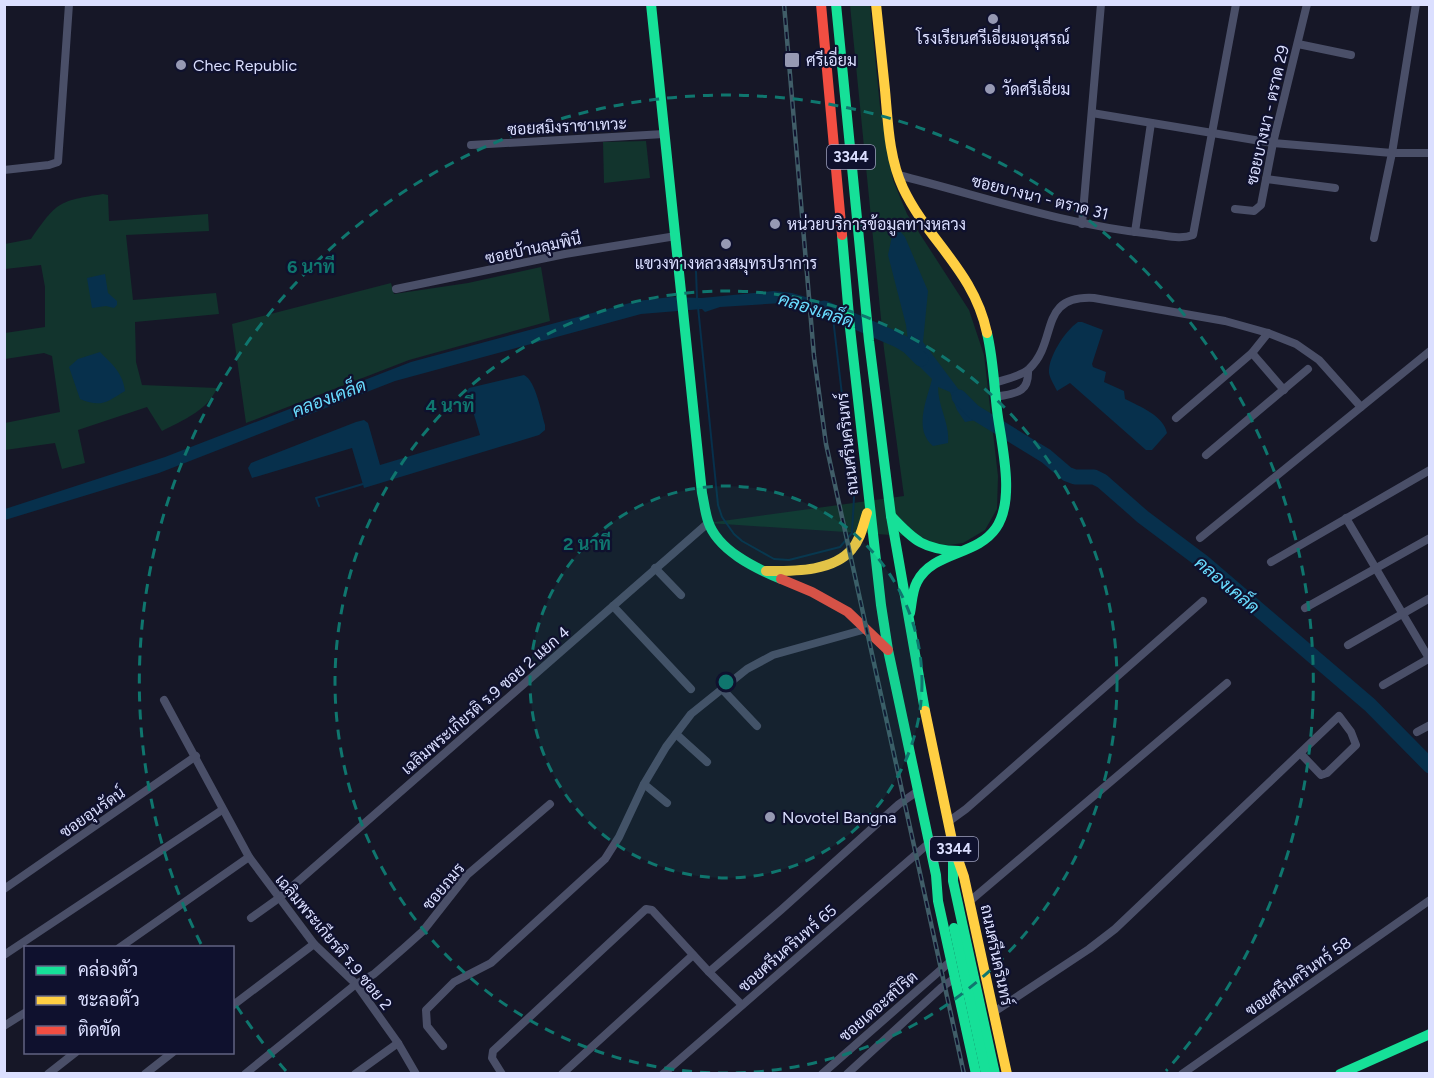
<svg xmlns="http://www.w3.org/2000/svg" width="1434" height="1078" font-family="Figtree,Sarabun,sans-serif">
<style>
.green{fill:#12342d}
.water{fill:#07304c}
.lines{fill:none;stroke-linecap:round;stroke-linejoin:round}
.stream{stroke:#07304c;stroke-width:2}
.river{stroke:#07304c;stroke-width:15}
.street{stroke:#4a4f68;stroke-width:8}
.fast{stroke:#16e098;stroke-width:10}
.slow{stroke:#ffcf43;stroke-width:10}
.jam{stroke:#f24e42;stroke-width:10}
.rail-casing{stroke:#405d68;stroke-width:4.5}
.rail{stroke:#0f112e;stroke-width:2;stroke-dasharray:7;stroke-linecap:butt}
.ring{fill:none;stroke:#0f766e;stroke-width:3;stroke-dasharray:10 8}
.poi-dot{fill:#9699b3;stroke:#0f112e;stroke-width:2}
.labels{text-anchor:middle;stroke-width:4.5;stroke-linejoin:round;paint-order:stroke}
.shield{fill:#0f112e;stroke:#9ea1c0;stroke-width:1.5}
.shield-label{font-size:15px;font-weight:bold;fill:#dbdfff}
.poi-label{font-size:16px;fill:#dbdfff;stroke:#0f112e;text-anchor:start}
.street-label{font-size:16px;fill:#dbdfff;stroke:#0f112e}
.water-label{font-size:18px;font-style:italic;fill:#69dcff;stroke:#0f112e}
.centre{fill:#0f766e;stroke:#0f112e;stroke-width:3}
.ring-label{font-size:18px;text-anchor:middle;font-weight:bold;fill:#0f766e;stroke:#0f112e;stroke-width:4.5;stroke-linejoin:round;paint-order:stroke}
</style>
<rect width="100%" height="100%" fill="#161727"/>
<!-- green -->
<g class="green">
<polygon points="850,5 870,5 880,107 893,180 907,214 969,310 984,355 998,476 997,509 985,530 963,543 949,545 933,544 922,537 708,523 904,496 884,349"/>
<polygon points="646,141 650,178 604,183 603,142"/>
<path d="M103 194 108 195 109 221 208 214 209 231 126 235 133 300 216 293 219 314 135 322 136 362 142 385 217 388C207 411 183 420 162 431L147 407 78 430 85 463 62 469 55 443 5 450V423L60 412 52 356 44 353 5 359V333L45 327V287L41 265 5 269V244L31 239C57 202 58 201 103 194Z"/>
<polygon points="541,267 550,321 409,360 246,423 232,324 391,283 394,294 468,283"/>
</g>
<!-- water -->
<g class="water">
<path d="M899 230 905 237 928 291 923 342 971 406 976 420 965 422 957 410 950 392 938 387C938 407 950 423 948 443L933 446C913 429 927 400 932 379L910 357 906 325 888 255 892 236Z"/>
<polygon points="105,274 108,293 117,301 117,305 114,308 106,306 92,308 87,278"/>
<polygon points="774,291 792,293 841,307 842,323 820,318 792,304 782,303 720,307 705,312 702,309 641,314 395,381 159,473 5,520 5,509 165,457 411,362 637,301 671,297 702,298"/>
<path d="M1078 322H1082L1103 330 1092 364 1093 367 1106 372 1104 382 1124 391 1125 399C1139 406 1164 416 1167 433L1152 450H1146L1070 383 1057 391C1055 386 1050 379 1049 373 1048 357 1065 331 1078 322Z"/>
<path d="M100 352C112 364 123 373 125 391 107 402 101 408 80 399L69 367 78 359Z"/>
<path d="M524 375C536 381 541 412 545 425V430L539 435 364 488 352 448 252 478 248 468 251 463 356 422 364 420 368 423 380 465 480 435 467 391 469 388Z"/>
</g>
<g class="lines">
<!-- stream -->
<g class="stream">
<polyline points="696,271 697,299"/>
<polyline points="698,307 718,505 722,517 734,534 742,541 774,559 789,560 840,547 852,533 854,497 833,318"/>
<polyline points="319,506 316,498 363,484"/>
</g>
<!-- river -->
<g class="river">
<polyline points="824,308 898,340 908,346 921,359"/>
<polyline points="959,397 974,412 1046,456 1067,474 1075,477 1094,477 1102,481 1143,517 1203,562 1370,705 1430,766"/>
</g>
<!-- street -->
<g class="street">
<polyline points="1298,44 1351,55"/>
<polyline points="1092,113 1273,143 1392,153 1430,153"/>
<polyline points="471,145 664,134"/>
<polyline points="4,170 49,165 58,162 69,4"/>
<path d="M898 175C982 196 1065 225 1152 234 1165 235 1180 240 1193 235L1236 4"/>
<polyline points="1266,179 1335,188"/>
<polyline points="1235,209 1254,211 1261,205 1273,143 1307,4"/>
<polyline points="1082,224 1101,4"/>
<polyline points="1135,232 1151,123"/>
<polyline points="1374,238 1392,153 1416,4"/>
<polyline points="396,289 565,254 676,236"/>
<polyline points="1252,353 1284,390"/>
<path d="M994 383C1005 379 1020 377 1029 369 1059 341 1037 295 1094 298L1225 321 1268 333 1296 344 1319 360 1361 407"/>
<path d="M996 397C1014 393 1029 394 1028 371"/>
<polyline points="1176,418 1252,353 1268,333"/>
<polyline points="1206,455 1308,369"/>
<polyline points="1346,518 1430,660"/>
<polyline points="1200,538 1430,351"/>
<polyline points="1271,562 1430,470"/>
<polyline points="655,568 681,595"/>
<polyline points="613,606 691,689"/>
<polyline points="1305,608 1430,538"/>
<polyline points="1348,645 1430,598"/>
<polyline points="1383,685 1430,658"/>
<polyline points="722,689 757,726"/>
<polyline points="164,700 249,857 314,944 356,984 398,1043 416,1074"/>
<polyline points="1417,732 1430,725"/>
<polyline points="676,734 707,762"/>
<polyline points="644,784 667,803"/>
<polyline points="948,822 966,809 1203,601"/>
<polyline points="4,889 196,756"/>
<polyline points="970,901 1227,683"/>
<polyline points="251,918 279,898 708,523"/>
<polyline points="119,948 249,857"/>
<polyline points="4,955 222,810"/>
<polyline points="709,972 781,910 899,804 918,791"/>
<polyline points="232,1006 314,944"/>
<polyline points="994,1012 1089,949 1115,929 1339,716 1351,732 1356,745 1327,773 1321,775 1300,753"/>
<polyline points="4,1026 26,1012"/>
<polyline points="443,1046 427,1026 426,1010 454,982 491,963 605,859 619,837 644,784 666,747 691,714 747,669 773,655 866,629"/>
<polyline points="48,1074 76,1052"/>
<polyline points="145,1074 173,1052"/>
<polyline points="245,1074 356,984 374,974 404,948 423,931 467,875 550,804"/>
<polyline points="355,1074 398,1043"/>
<polyline points="502,1074 492,1058 493,1051 646,909 652,910 709,972 742,1005"/>
<polyline points="562,1074 693,955"/>
<polyline points="663,1074 929,843"/>
<polyline points="822,1074 952,960"/>
<polyline points="847,1074 942,987 955,978"/>
<polyline points="1182,1074 1430,900"/>
</g>
<!-- fast -->
<g class="fast">
<path d="M651 4 702 493C704 502 705 512 708 521 717 550 755 568 781 579"/>
<polyline points="836,4 869,341 891,516 925,711"/>
<polyline points="842,235 850,328 881,605 888,650 936,875 938,901 976,1074"/>
<path d="M891 516C914 541 925 550 959 551"/>
<path d="M910 613C912 603 912 591 917 582 933 551 977 556 996 528 1016 499 1001 443 997 410 994 384 993 358 987 333"/>
<polyline points="953,855 953,881 995,1074"/>
<polyline points="954,928 986,1074"/>
<polyline points="1340,1074 1430,1034"/>
</g>
<!-- slow -->
<g class="slow">
<path d="M876 4C879 33 882 61 885 90 888 123 889 158 903 188 928 241 974 271 987 333"/>
<path d="M766 571C794 571 833 572 852 549 861 539 863 525 867 513"/>
<polyline points="925,711 953,845 964,877 1007,1074"/>
</g>
<!-- jam -->
<g class="jam">
<polyline points="821,4 842,235"/>
<polyline points="781,579 812,592 848,612 888,650"/>
</g>
<!-- rail casing -->
<g class="rail-casing">
<polyline id="rail" points="784,4 814,356 826,444 964,1074"/>
</g>
<!-- rail -->
<use href="#rail" class="rail"/>
</g>
<!-- distance rings -->
<circle cx="726" cy="682" r="196" fill="#0f766e" fill-opacity=".12"/>
<g class="ring">
<circle cx="726" cy="682" r="196"/>
<circle cx="726" cy="682" r="391"/>
<path d="M286 1071A587 587 0 0 1 234 1002M201 944A587 587 0 1 1 1166 1071"/>
</g>
<!-- markers -->
<g class="poi-dot">
<circle cx="993" cy="19" r="6"/>
<rect x="784" y="52" width="16" height="16" rx="3"/>
<circle cx="181" cy="65" r="6"/>
<circle cx="990" cy="89" r="6"/>
<circle cx="775" cy="224" r="6"/>
<circle cx="726" cy="244" r="6"/>
<circle cx="770" cy="817" r="6"/>
</g>
<g class="labels">
<!-- shield labels -->
<g class="shield">
<rect x="827" y="145" width="48" height="24" rx="4.5"/>
<rect x="930" y="837" width="48" height="24" rx="4.5"/>
</g>
<g class="shield-label">
<text x="851" y="162">3344</text>
<text x="954" y="854">3344</text>
</g>
<!-- poi labels -->
<g class="poi-label">
<text x="993" y="44" text-anchor="middle">โรงเรียนศรีเอี่ยมอนุสรณ์</text>
<text x="806" y="66">ศรีเอี่ยม</text>
<text x="193" y="71">Chec Republic</text>
<text x="1002" y="95">วัดศรีเอี่ยม</text>
<text x="787" y="230">หน่วยบริการข้อมูลทางหลวง</text>
<text x="726" y="269" text-anchor="middle">แขวงทางหลวงสมุทรปราการ</text>
<text x="782" y="823">Novotel Bangna</text>
</g>
<!-- street labels -->
<g class="street-label">
<text transform="translate(1267 115) rotate(-77)" y="6">ซอยบางนา - ตราด 29</text>
<text transform="translate(567 126) rotate(-3)" y="6">ซอยสมิงราชาเทวะ</text>
<text transform="translate(1040 197) rotate(14)" y="6">ซอยบางนา - ตราด 31</text>
<text transform="translate(533 248) rotate(-12)" y="6">ซอยบ้านลุมพินี</text>
<text transform="translate(847 444) rotate(-96)" y="6">ถนนศรีนครินทร์</text>
<text transform="translate(485 700) rotate(-41)" y="6">เฉลิมพระเกียรติ ร.9 ซอย 2 แยก 4</text>
<text transform="translate(92 812) rotate(-35)" y="6">ซอยอุนรัดน์</text>
<text transform="translate(443 886) rotate(-50)" y="6">ซอยภมร</text>
<text transform="translate(334 942) rotate(50)" y="6">เฉลิมพระเกียรติ ร.9 ซอย 2</text>
<text transform="translate(787 948) rotate(-41)" y="6">ซอยศรีนครินทร์ 65</text>
<text transform="translate(997 955) rotate(78)" y="6">ถนนศรีนครินทร์</text>
<text transform="translate(1298 976) rotate(-35)" y="6">ซอยศรีนครินทร์ 58</text>
<text transform="translate(878 1006) rotate(-41)" y="6">ซอยเดอะสปิริต</text>
</g>
<!-- water labels -->
<g class="water-label">
<text transform="translate(816 310) rotate(18)" y="6">คลองเคล็ด</text>
<text transform="translate(329 398) rotate(-21)" y="6">คลองเคล็ด</text>
<text transform="translate(1227 585) rotate(40)" y="6">คลองเคล็ด</text>
</g>
</g>
<circle cx="726" cy="682" r="9" class="centre"/>
<g class="ring-label">
<text x="311" y="273">6 นาที</text>
<text x="450" y="412">4 นาที</text>
<text x="587" y="550">2 นาที</text>
</g>
<!-- border -->
<rect width="1434" height="1078" fill="none" stroke="#dbdfff" stroke-width="12"/>
<!-- legend -->
<rect x="24" y="946" width="210" height="108" fill="#0f112e" stroke="#616382" stroke-width="1.5"/>
<rect x="36" y="966" width="30" height="9" fill="#16e098" stroke="#616382" stroke-width="1.5"/>
<text x="78" y="976" font-size="18" fill="#dbdfff">คล่องตัว</text>
<rect x="36" y="996" width="30" height="9" fill="#ffcf43" stroke="#616382" stroke-width="1.5"/>
<text x="78" y="1006" font-size="18" fill="#dbdfff">ชะลอตัว</text>
<rect x="36" y="1026" width="30" height="9" fill="#f24e42" stroke="#616382" stroke-width="1.5"/>
<text x="78" y="1036" font-size="18" fill="#dbdfff">ติดขัด</text>
</svg>
